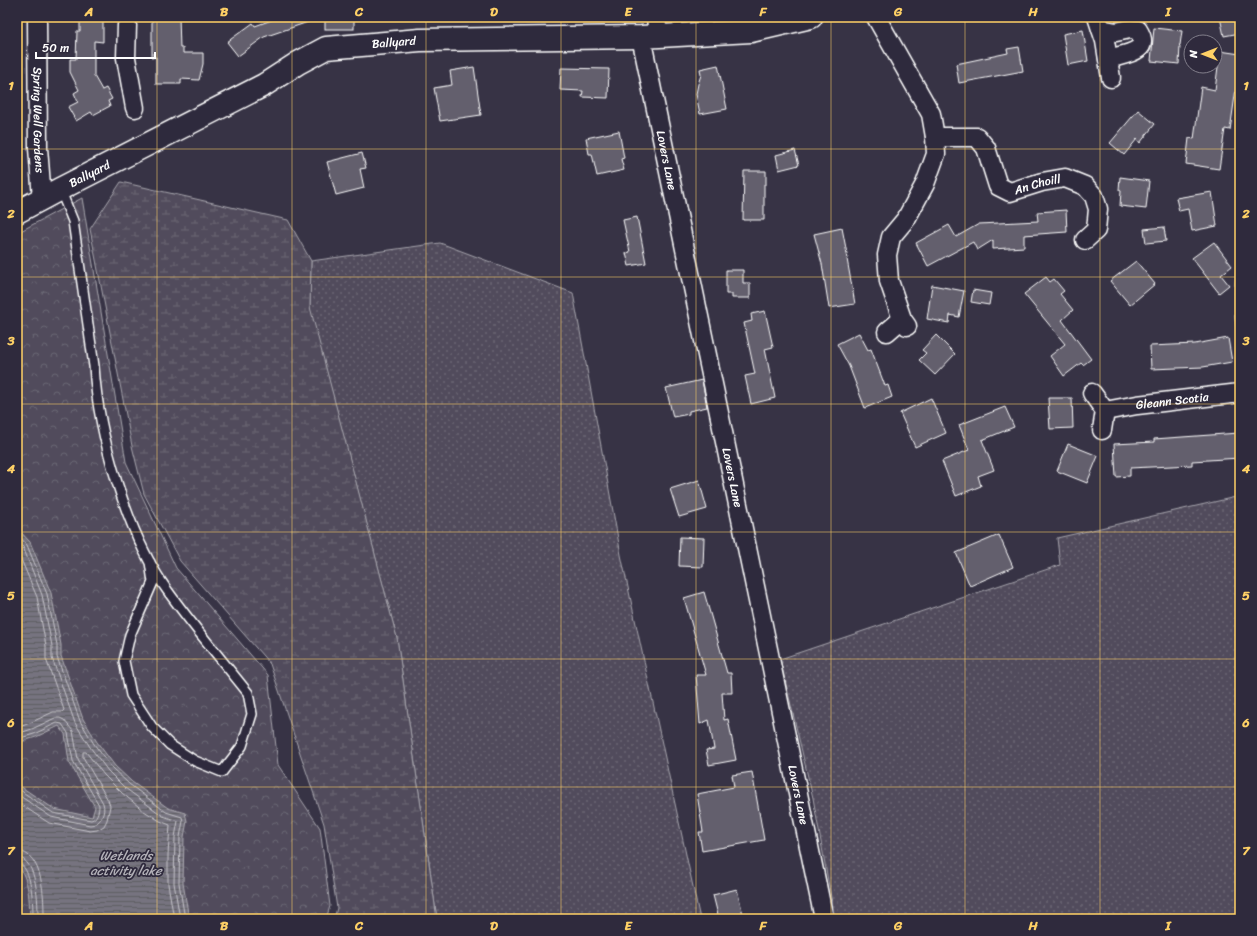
<svg xmlns="http://www.w3.org/2000/svg" width="1257" height="936" font-family="Sriracha,sans-serif">
<style>
.grass{fill:url(#grass-dots);stroke:#a8a6ae}
.forest{fill:url(#forest-crowns);stroke:#a8a6ae}
.wetland{fill:url(#wetland-marsh);stroke:#a8a6ae}
.water{fill:url(#water-rules);stroke:#adabb2}
.lines{fill:none;stroke-linecap:round;stroke-linejoin:round}
.shore{stroke:#c8c7cc;stroke-width:1}
.building{fill:#635f6d;stroke:#fff}
.service-casing{stroke:#fff;stroke-width:12}
.minor-casing{stroke:#fff;stroke-width:21}
.tertiary-casing{stroke:#fff;stroke-width:25}
.service{stroke:#2f2a3d;stroke-width:9}
.minor{stroke:#2f2a3d;stroke-width:18}
.tertiary{stroke:#2f2a3d;stroke-width:22}
.grid{fill:none;stroke:#ffd166;stroke-width:1;stroke-opacity:0.55}
.labels{text-anchor:middle;stroke-width:3.5;stroke-linejoin:round;paint-order:stroke}
.street-label{font-size:12px;fill:#fff;stroke:#2f2a3d}
.water-label{font-size:13px;font-style:italic;fill:#b4b2b9;stroke:#2f2a3d}
.neatline{fill:none;stroke:#ffd166;stroke-width:1.5}
.grid-label{font-size:13px;text-anchor:middle;font-weight:bold;fill:#ffd166}
</style>
<defs>
<pattern id="grass-dots" width="8" height="8" patternUnits="userSpaceOnUse"><rect width="8" height="8" fill="#514c5c"/><path d="M2 2h.1M6 6h.1" fill="none" stroke="#6b6774" stroke-width="1.8" stroke-linecap="round"/></pattern>
<pattern id="forest-crowns" width="20" height="18" patternUnits="userSpaceOnUse"><rect width="20" height="18" fill="#514c5c"/><path d="M2 6a3 3 0 1 1 6 0M12 15a3 3 0 1 1 6 0" fill="none" stroke="#6b6774"/></pattern>
<pattern id="wetland-marsh" width="20" height="14" patternUnits="userSpaceOnUse"><rect width="20" height="14" fill="#514c5c"/><path d="M1 5h8M5 5V1M11 12h8M15 12V8" fill="none" stroke="#6b6774"/></pattern>
<pattern id="water-rules" width="6" height="5" patternUnits="userSpaceOnUse"><rect width="6" height="5" fill="#76737f"/><path d="M0 2.5h6" fill="none" stroke="#5f5e63"/></pattern>
</defs>
<rect width="100%" height="100%" fill="#373345"/>
<filter id="ink" filterUnits="userSpaceOnUse"><feTurbulence type="fractalNoise" baseFrequency=".025" numOctaves="2"/><feDisplacementMap in="SourceGraphic" scale="8" xChannelSelector="R" yChannelSelector="G"/><feConvolveMatrix kernelMatrix="1 2 1 2 8 2 1 2 1" color-interpolation-filters="sRGB"/></filter>
<g filter="url(#ink)">
<!-- grass -->
<g class="grass">
<polygon points="440,243 573,293 621,555 700,919 437,919 397,638 310,309 311,261"/>
<path d="M1240 254V340C1238 333 1236 326 1235 319 1234 305 1234 266 1240 254Z"/>
<polygon points="1240,496 1240,919 835,919 813,798 780,659 1060,565 1057,538"/>
</g>
<!-- forest -->
<polygon class="forest" points="82,198 126,462 176,568 268,675 278,765 320,828 330,906 326,919 17,919 17,233"/>
<!-- wetland -->
<polygon class="wetland" points="121,182 288,220 311,261 310,307 397,638 437,919 334,919 337,908 324,824 270,664 180,561 144,494 132,446 90,229"/>
<!-- water -->
<path class="water" d="M17 528 30 542 51 593 61 645V656L83 719 97 742 115 766 132 782 168 808 185 813 187 821 184 837 183 883 189 919H30C29 901 30 879 17 865V784L54 809 92 817 95 807 69 762 65 734 59 726 36 737 17 743Z"/>
<g class="lines">
<!-- shore -->
<g class="shore">
<polyline points="17,534 27,545 47,594 57,645 57,657 80,721 94,744 112,768 129,784 166,812 182,817 183,821 180,837 179,883 185,919"/>
<polyline points="17,541 23,547 42,595 52,646 52,658 75,723 90,747 108,771 125,788 163,816 178,821 175,837 174,883 180,919"/>
<polyline points="17,550 37,597 46,646 46,659 64,710 62,712 53,712 30,723 17,728"/>
<path d="M17 734 32 729 55 718H60L64 720 73 731 78 759 103 803C106 812 101 825 90 825L51 817 17 794"/>
<path d="M17 739 34 734 57 723 62 724 68 733 73 761 99 805C99 811 97 819 91 820L53 813 17 788"/>
<polyline points="17,802 49,823 90,831 97,830 104,826 107,820 110,806 108,800 83,757 83,752 86,752 104,775 122,793 144,811 160,821 170,825 168,855 168,884 174,919"/>
<path d="M17 851C44 852 44 900 44 919"/>
<path d="M17 857C38 859 38 904 38 919"/>
<path d="M17 863C33 865 33 907 33 919"/>
</g>
</g>
<!-- building -->
<g class="building">
<polygon points="80,17 103,17 103,42 94,41 94,76 102,90 106,88 112,99 108,101 110,106 93,115 91,112 76,121 68,107 78,102 74,93 79,90 70,72 70,59 76,59 77,31 80,31"/>
<polygon points="152,17 179,17 180,48 183,48 183,53 203,53 203,64 199,80 181,79 181,84 156,84 156,57 152,58"/>
<polygon points="280,17 316,17 317,19 264,37 238,56 227,42 253,23 255,26"/>
<rect x="325" y="17" width="29" height="12"/>
<polygon points="1220,17 1240,17 1240,33 1224,36"/>
<polygon points="1154,28 1182,31 1180,45 1179,45 1180,46 1179,64 1151,61"/>
<polygon points="1083,30 1088,61 1068,65 1063,34"/>
<polygon points="1019,47 1023,71 959,83 956,64 1008,53 1007,49"/>
<polygon points="1220,51 1240,54 1240,75 1238,75 1230,130 1225,129 1219,169 1186,164 1189,138 1194,139 1201,87 1215,90"/>
<polygon points="718,65 727,109 700,114 696,94 698,84 701,75 700,69"/>
<polygon points="474,67 481,115 440,121 434,88 452,85 450,71"/>
<polygon points="561,68 609,69 608,98 582,97 583,91 560,90"/>
<polygon points="1138,110 1155,124 1140,143 1137,139 1124,155 1110,143"/>
<polygon points="619,131 624,158 621,159 624,170 597,176 592,154 589,154 586,138"/>
<polygon points="795,150 799,165 779,170 776,155"/>
<polygon points="362,153 366,168 360,169 364,188 336,195 327,162"/>
<polygon points="744,171 766,171 766,184 764,184 764,220 743,220"/>
<polygon points="1120,177 1149,181 1146,209 1120,206 1121,191 1119,190"/>
<polygon points="1212,192 1217,226 1192,231 1188,209 1179,211 1176,198"/>
<polygon points="1066,210 1067,232 1024,235 1024,247 993,249 993,240 977,250 973,242 928,266 916,243 949,225 956,237 979,224 1038,221 1037,212"/>
<polygon points="637,217 646,263 629,266 626,253 630,252 623,220"/>
<polygon points="1164,227 1166,241 1146,243 1144,229"/>
<polygon points="842,228 848,259 847,259 855,304 829,308 822,264 814,234"/>
<polygon points="1214,242 1232,266 1221,275 1229,285 1219,293 1192,258"/>
<polygon points="1136,261 1155,284 1130,305 1110,281"/>
<polygon points="726,270 743,270 743,283 750,283 750,298 732,298 732,294 726,294"/>
<polygon points="1046,277 1050,282 1054,279 1064,291 1060,294 1073,310 1062,320 1091,359 1083,365 1081,363 1064,376 1050,356 1065,344 1024,294"/>
<polygon points="932,285 964,291 959,317 950,315 949,323 927,319"/>
<polygon points="973,290 991,293 989,305 971,302"/>
<polygon points="765,311 773,347 765,349 775,398 751,404 745,376 755,374 744,323 752,321 751,314"/>
<polygon points="859,333 868,350 871,349 885,386 888,385 892,397 865,408 849,366 837,344"/>
<polygon points="936,335 955,354 935,375 919,360 926,353 922,350"/>
<polygon points="1228,338 1232,362 1203,367 1151,369 1150,346 1195,344"/>
<polygon points="702,380 707,407 689,411 689,414 673,417 666,388"/>
<polygon points="931,398 946,433 915,447 900,413"/>
<polygon points="1048,398 1072,398 1073,428 1050,429"/>
<polygon points="1005,407 1014,427 982,440 994,470 978,476 981,486 956,496 942,461 969,450 959,425"/>
<polygon points="1239,433 1240,458 1192,461 1192,465 1130,468 1130,476 1116,477 1114,444 1154,442 1154,439"/>
<polygon points="1068,444 1098,456 1087,483 1057,471"/>
<polygon points="699,480 707,509 679,517 670,489"/>
<polygon points="999,535 1013,567 970,586 956,553"/>
<polygon points="680,537 704,538 703,567 679,566"/>
<polygon points="704,592 727,673 731,673 732,693 722,693 724,720 728,719 736,760 709,765 706,750 714,749 709,720 700,724 696,675 706,675 684,598"/>
<polygon points="752,772 764,840 702,851 699,832 703,832 697,794 734,787 732,775"/>
<polygon points="737,889 744,919 719,919 713,895"/>
</g>
<g class="lines">
<!-- service casing -->
<g class="service-casing">
<path id="service" d="M60 189 73 221 94 366C98 434 127 534 167 590 192 625 221 659 248 693L252 714 242 746 222 772 195 761 170 745 152 727 131 695 124 661 130 635 153 582 150 562"/>
</g>
<!-- minor casing -->
<g class="minor-casing">
<g id="minor">
<path id="s1" d="M37 17 38 148 42 198"/>
<polyline points="656,17 658,36"/>
<polyline points="876,17 931,114 935,137 936,154 925,184 906,219 891,237 887,255 889,281 902,319 907,326"/>
<polyline points="1097,17 1105,41 1111,78"/>
<polyline points="127,25 126,58 135,108"/>
<path d="M1101 29 1116 32 1130 29 1138 30C1153 53 1123 54 1108 59"/>
<path id="s2" d="M641 37 824 919"/>
<path id="s3" d="M935 137H977L986 148 998 186 1010 192 1042 182 1065 178 1085 186 1094 196 1098 209 1096 230 1085 240"/>
<polyline points="887,332 902,319"/>
<polyline points="1092,393 1105,411 1102,430"/>
<path id="s4" d="M1105 411 1137 405 1240 393"/>
</g>
</g>
<!-- tertiary casing -->
<g class="tertiary-casing">
<g id="tertiary">
<path id="s5" d="M17 212 60 189 264 85 298 63 326 48 420 40 641 37 751 31 811 17"/>
</g>
</g>
<!-- service -->
<use href="#service" class="service"/>
<!-- minor -->
<use href="#minor" class="minor"/>
<!-- tertiary -->
<use href="#tertiary" class="tertiary"/>
</g>
</g>
<!-- grid -->
<path class="grid" d="M157 17V919M292 17V919M426 17V919M561 17V919M696 17V919M831 17V919M965 17V919M1100 17V919M17 149H1240M17 277H1240M17 404H1240M17 532H1240M17 659H1240M17 787H1240"/>
<g class="labels">
<!-- street labels -->
<g class="street-label">
<text dy="4" stroke="none"><textPath href="#s5" startOffset="418">Ballyard</textPath></text>
<text dy="4" stroke="none"><textPath href="#s1" startOffset="103">Spring Well Gardens</textPath></text>
<text dy="4" stroke="none"><textPath href="#s2" startOffset="126">Lovers Lane</textPath></text>
<text dy="4" stroke="none"><textPath href="#s5" startOffset="82">Ballyard</textPath></text>
<text dy="4" stroke="none"><textPath href="#s3" startOffset="138">An Choill</textPath></text>
<text dy="4" stroke="none"><textPath href="#s4" startOffset="68">Gleann Scotia</textPath></text>
<text dy="4" stroke="none"><textPath href="#s2" startOffset="450">Lovers Lane</textPath></text>
<text dy="4" stroke="none"><textPath href="#s2" startOffset="774">Lovers Lane</textPath></text>
</g>
<!-- water labels -->
<g class="water-label">
<text x="126" y="860">Wetlands<tspan x="126" dy="15">activity lake</tspan></text>
</g>
</g>
<!-- margin -->
<rect width="1257" height="936" fill="none" stroke="#2f2a3d" stroke-width="44"/>
<!-- north arrow -->
<g transform="translate(1203 54) rotate(270)"><circle r="19" fill="#2f2a3d" stroke="#827f8b"/>
<path d="M0-3L7 15L0 10L-7 15Z" fill="#ffd166"/>
<text y="-6" font-size="11" font-weight="bold" text-anchor="middle" fill="#ffffff">N</text>
</g>
<!-- scale -->
<path d="M36 52v6h119v-6" fill="none" stroke="#ffffff" stroke-width="2"/>
<text x="42" y="52" font-size="12" fill="#ffffff" stroke="#2f2a3d" stroke-width="3" paint-order="stroke">50 m</text>
<rect x="22" y="22" width="1213" height="892" class="neatline"/>
<g class="grid-label">
<text x="89" y="16">A</text>
<text x="224" y="16">B</text>
<text x="359" y="16">C</text>
<text x="494" y="16">D</text>
<text x="628" y="16">E</text>
<text x="763" y="16">F</text>
<text x="898" y="16">G</text>
<text x="1033" y="16">H</text>
<text x="1168" y="16">I</text>
<text x="11" y="90">1</text>
<text x="1246" y="90">1</text>
<text x="11" y="218">2</text>
<text x="1246" y="218">2</text>
<text x="11" y="345">3</text>
<text x="1246" y="345">3</text>
<text x="11" y="473">4</text>
<text x="1246" y="473">4</text>
<text x="11" y="600">5</text>
<text x="1246" y="600">5</text>
<text x="11" y="727">6</text>
<text x="1246" y="727">6</text>
<text x="11" y="855">7</text>
<text x="1246" y="855">7</text>
<text x="89" y="930">A</text>
<text x="224" y="930">B</text>
<text x="359" y="930">C</text>
<text x="494" y="930">D</text>
<text x="628" y="930">E</text>
<text x="763" y="930">F</text>
<text x="898" y="930">G</text>
<text x="1033" y="930">H</text>
<text x="1168" y="930">I</text>
</g>
</svg>
